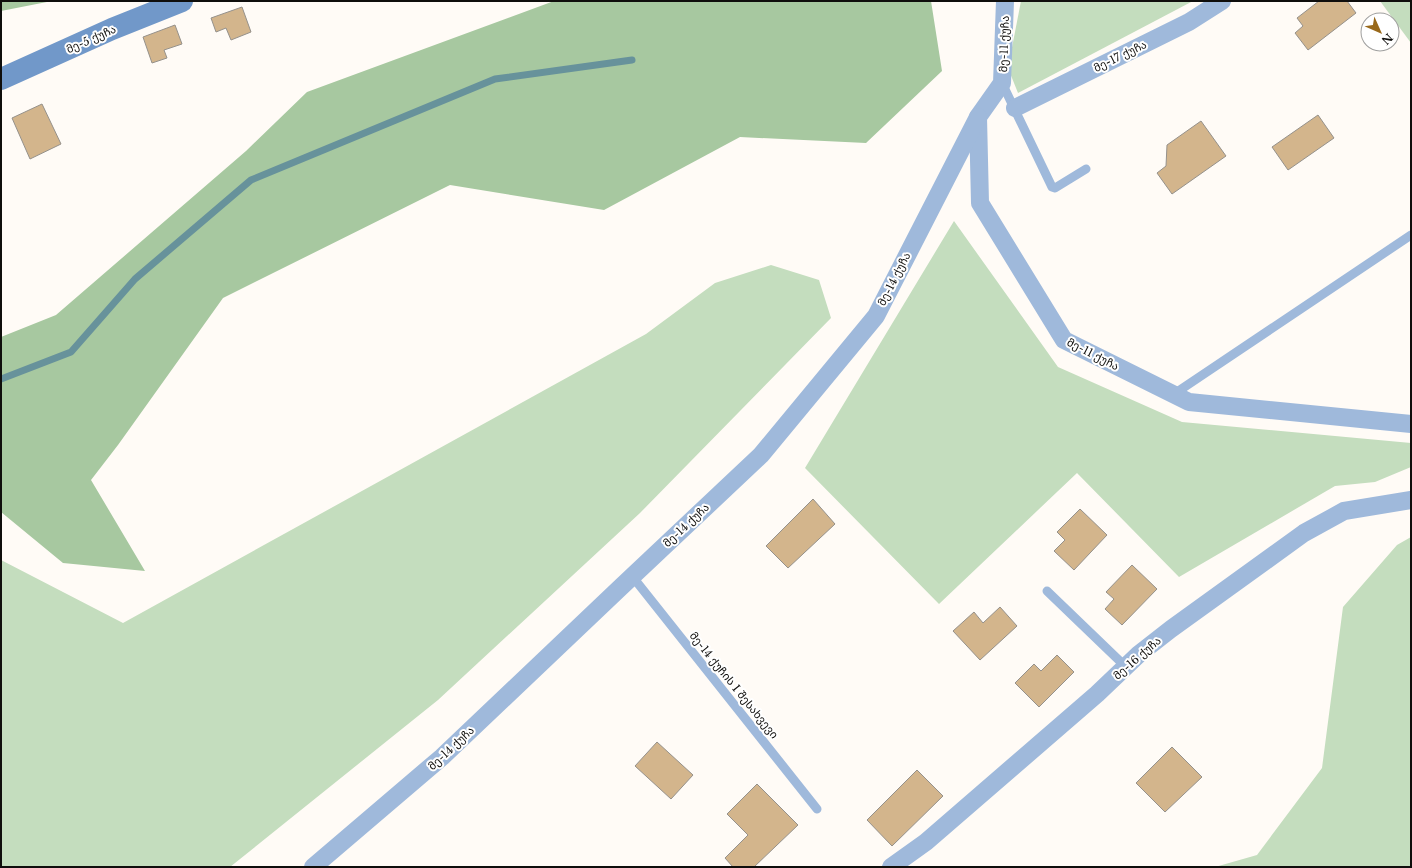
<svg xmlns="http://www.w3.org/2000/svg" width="1412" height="868" font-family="'Libre Baskerville','Noto Sans Georgian',serif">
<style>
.green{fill:#c4ddbe}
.forest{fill:#a7c8a0}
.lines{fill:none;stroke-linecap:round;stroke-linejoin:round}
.stream{stroke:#67929b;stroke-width:7}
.building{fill:#d3b58c;stroke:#95918b}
.lane{stroke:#9fb9db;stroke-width:9}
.street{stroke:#9fb9db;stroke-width:18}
.secondary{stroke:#7198c9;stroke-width:22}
.labels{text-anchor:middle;stroke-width:4;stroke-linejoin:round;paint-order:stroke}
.street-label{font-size:11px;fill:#0f0e0c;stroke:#fff}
</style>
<rect width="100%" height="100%" fill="#fffbf6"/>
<!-- green -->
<g class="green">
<polygon points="1021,1 1193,1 1018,93 1008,68"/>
<polygon points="1380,1 1411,1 1411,43"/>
<polygon points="954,221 1058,367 1182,422 1411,443 1411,467 1375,482 1335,486 1179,577 1077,473 939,604 805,468"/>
<polygon points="771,265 819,280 831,318 640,513 438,700 230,867 1,867 1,560 123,623 646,334 715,283"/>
<polygon points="1411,537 1411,867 1215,867 1257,855 1322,768 1343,607 1397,545"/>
</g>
<!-- forest -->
<g class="forest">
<polygon points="1,1 52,1 1,11"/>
<polygon points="554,1 931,1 942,71 866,143 740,137 604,210 450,185 223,298 118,445 91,480 145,571 63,563 1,512 1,337 56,315 246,151 307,92"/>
</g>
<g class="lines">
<!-- stream -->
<polyline class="stream" points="1,379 71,352 135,279 251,180 495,79 632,60"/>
</g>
<!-- building -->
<g class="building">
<polygon points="1319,1 1347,1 1356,13 1308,50 1295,33 1303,26 1297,18"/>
<polygon points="242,7 251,32 231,40 226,28 216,32 211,18"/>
<polygon points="175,25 182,44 164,50 167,58 152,63 143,37"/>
<polygon points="42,104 61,144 30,159 12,118"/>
<polygon points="1318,115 1334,138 1288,170 1272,147"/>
<polygon points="1201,121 1226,156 1172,194 1157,173 1166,166 1167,145"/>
<polygon points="813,499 835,524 788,568 766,546"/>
<polygon points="1080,509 1107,535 1074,570 1054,551 1065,540 1057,532"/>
<polygon points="1132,565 1157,589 1122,625 1105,609 1114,599 1106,592"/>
<polygon points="1000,607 1017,626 980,660 953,631 974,612 983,623"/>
<polygon points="1057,655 1074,672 1039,707 1015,683 1034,664 1041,671"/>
<polygon points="657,742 693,775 671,799 635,766"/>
<polygon points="1172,747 1202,777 1165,812 1136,783"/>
<polygon points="917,770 943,796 892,846 867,820"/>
<polygon points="757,784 798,825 754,867 733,867 725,858 748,835 727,814"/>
</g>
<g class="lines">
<!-- lane -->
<g class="lane">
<polyline points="1002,83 1052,187 1055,188 1086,169"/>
<polyline points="1174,394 1411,235"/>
<polyline points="632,576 817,809"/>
<polyline points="1047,591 1126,667"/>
</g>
<!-- street -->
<g class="street">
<polyline points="1005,1 1002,83 978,117 980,203 1064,340 1189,402 1411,424"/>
<polyline points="1015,108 1189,22 1222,1"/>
<polyline points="313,867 442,757 622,586 761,455 876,316 978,117"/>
<polyline points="891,867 926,842 1097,694 1139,654 1171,629 1304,533 1344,511 1411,500"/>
</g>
<!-- secondary -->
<polyline class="secondary" points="1,79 112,29 182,1"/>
</g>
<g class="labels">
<!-- street labels -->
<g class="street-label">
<text transform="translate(91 39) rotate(-24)" y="4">მე-5 ქუჩა</text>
<text transform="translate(1004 44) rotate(-88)" y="4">მე-11 ქუჩა</text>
<text transform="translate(1120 56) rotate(-26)" y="4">მე-17 ქუჩა</text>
<text transform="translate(894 279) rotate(-63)" y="4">მე-14 ქუჩა</text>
<text transform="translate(1093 354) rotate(27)" y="4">მე-11 ქუჩა</text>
<text transform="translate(686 525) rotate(-43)" y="4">მე-14 ქუჩა</text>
<text transform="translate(1137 658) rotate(-41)" y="4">მე-16 ქუჩა</text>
<text transform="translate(734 685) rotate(51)" y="4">მე-14 ქუჩის I შესახვევი</text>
<text transform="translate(451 748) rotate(-43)" y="4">მე-14 ქუჩა</text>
</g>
</g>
<!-- border -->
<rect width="1412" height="868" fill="none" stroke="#0f0e0c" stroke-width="4"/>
<!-- north arrow -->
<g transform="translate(1380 32) rotate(135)"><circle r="19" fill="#ffffff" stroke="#9f9f9e"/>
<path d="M0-3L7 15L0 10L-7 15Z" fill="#99691b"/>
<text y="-6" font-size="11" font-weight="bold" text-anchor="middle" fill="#0f0e0c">N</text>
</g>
</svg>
